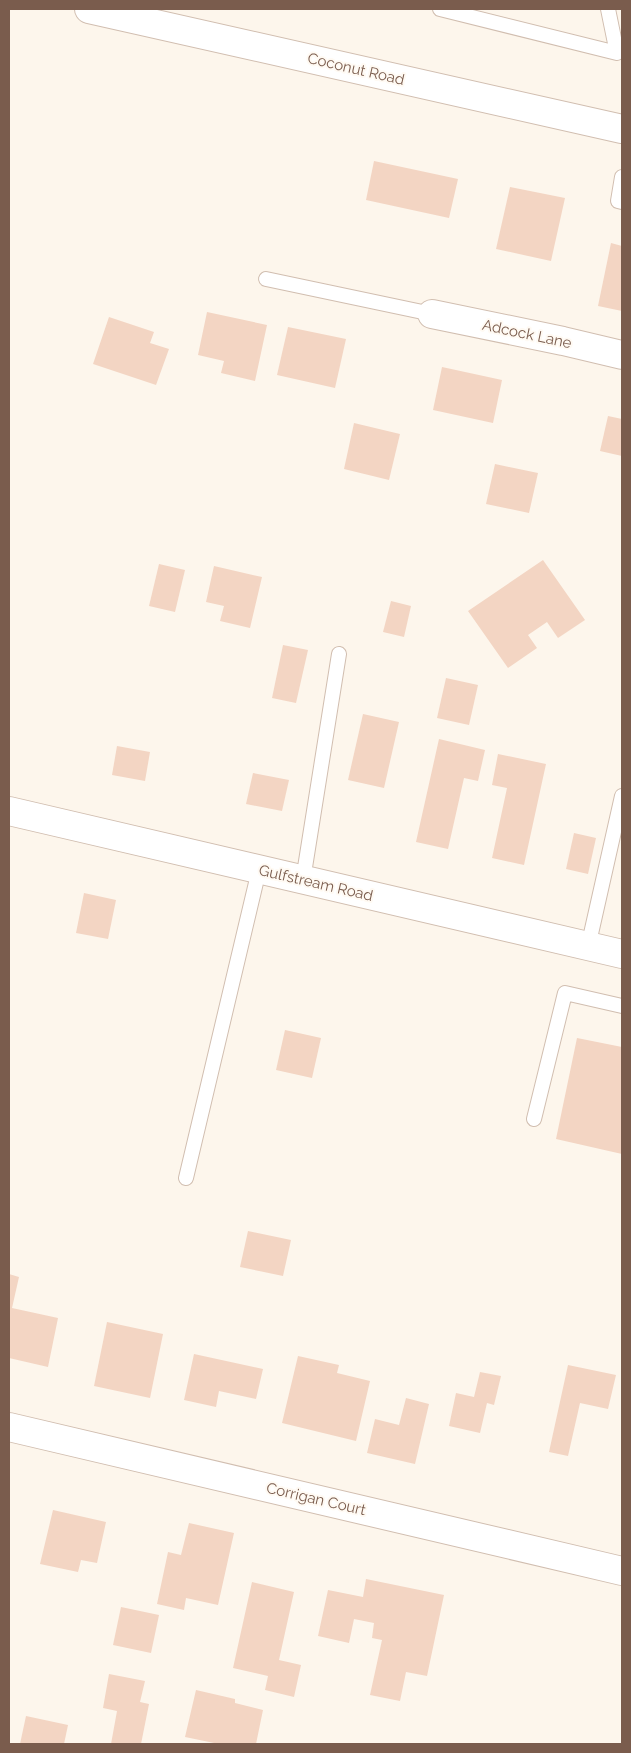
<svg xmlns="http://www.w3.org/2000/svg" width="631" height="1753" font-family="Raleway,sans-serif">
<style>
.building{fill:#f3d5c3}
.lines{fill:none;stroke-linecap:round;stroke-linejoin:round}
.service-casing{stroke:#d1beb0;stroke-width:16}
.minor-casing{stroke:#d1beb0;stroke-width:30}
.service{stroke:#fff;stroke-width:14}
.minor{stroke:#fff;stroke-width:28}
.labels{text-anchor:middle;stroke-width:4;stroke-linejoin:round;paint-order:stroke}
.street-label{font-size:15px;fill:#7a5c4d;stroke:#fffaf3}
</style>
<rect width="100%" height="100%" fill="#fdf6ec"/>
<!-- building -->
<g class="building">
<polygon points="374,161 458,179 449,218 366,200"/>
<polygon points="510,187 565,198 551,261 496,249"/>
<polygon points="611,243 622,246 622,311 598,306"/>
<polygon points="207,312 267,325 255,381 221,373 224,361 198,355"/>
<polygon points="109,317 154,332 150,343 169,349 156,385 93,364"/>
<polygon points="288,327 346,339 335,388 277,375"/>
<polygon points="442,367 502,380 493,423 433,410"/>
<polygon points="608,416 622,419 622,456 600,451"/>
<polygon points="354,423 400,434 389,480 344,469"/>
<polygon points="495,464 538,473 529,513 486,504"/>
<polygon points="543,560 585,620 558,638 547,622 528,635 537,648 508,668 468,611"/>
<polygon points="159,564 185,570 175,612 149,606"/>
<polygon points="214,566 262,577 250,628 220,621 224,606 206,602"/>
<polygon points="391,601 411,606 404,637 383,632"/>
<polygon points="283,645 308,650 296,703 272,698"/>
<polygon points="446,678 478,685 469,725 437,718"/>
<polygon points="363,714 399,722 384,788 348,780"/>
<polygon points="439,739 485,750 478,781 464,778 448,849 416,842"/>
<polygon points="117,746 150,752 145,781 112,775"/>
<polygon points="498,754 546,764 524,865 492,858 507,788 492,785"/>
<polygon points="253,773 289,780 282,811 246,804"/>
<polygon points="574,833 596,838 588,874 566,869"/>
<polygon points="84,893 116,900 108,939 76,933"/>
<polygon points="285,1030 321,1038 312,1078 276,1070"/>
<polygon points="577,1038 622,1047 622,1154 556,1139"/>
<polygon points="248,1231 291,1240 283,1276 240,1267"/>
<polygon points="9,1274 19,1277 12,1308 58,1318 48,1367 9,1358"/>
<polygon points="107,1322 163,1334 150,1398 94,1386"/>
<polygon points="194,1354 263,1369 256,1399 219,1391 216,1407 184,1400"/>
<polygon points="298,1356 339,1365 337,1373 370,1381 356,1441 282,1423"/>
<polygon points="568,1365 616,1375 608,1409 580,1403 568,1456 549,1452"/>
<polygon points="480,1372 501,1376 494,1405 487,1403 480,1433 449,1426 456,1393 474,1397"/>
<polygon points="406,1398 429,1404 415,1464 367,1453 375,1419 399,1425"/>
<polygon points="53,1510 106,1522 97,1563 81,1560 78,1572 40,1564"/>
<polygon points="189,1523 234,1533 218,1605 186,1598 184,1610 157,1604 168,1552 181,1555"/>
<polygon points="366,1579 444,1595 427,1676 406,1672 400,1701 370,1695 382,1640 372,1638 374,1623 354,1619 349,1643 318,1636 328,1590 363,1597"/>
<polygon points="252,1582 294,1592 279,1660 301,1665 294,1697 265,1690 268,1676 233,1668"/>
<polygon points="121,1607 159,1615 151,1653 113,1645"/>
<polygon points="109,1674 145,1681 140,1702 149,1704 141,1744 111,1744 117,1711 103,1708"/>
<polygon points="196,1690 235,1699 235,1703 263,1710 256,1744 219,1744 185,1737"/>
<polygon points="26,1716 68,1725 64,1744 20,1744"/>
</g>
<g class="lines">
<!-- service casing -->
<g class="service-casing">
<g id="service">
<polyline points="440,9 617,53 608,9"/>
<polyline points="622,177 618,201 622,202"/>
<polyline points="266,279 432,314"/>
<polyline points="303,880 339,654"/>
<polyline points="588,947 622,796"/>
<polyline points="534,1119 565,993 622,1006"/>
<polyline points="186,1178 259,870"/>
</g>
</g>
<!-- minor casing -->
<g class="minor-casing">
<g id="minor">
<polyline points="89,9 622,129"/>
<polyline points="432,314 563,341 622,355"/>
<polyline points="9,811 622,954"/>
<polyline points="9,1427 622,1571"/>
</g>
</g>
<!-- service -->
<use href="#service" class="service"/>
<!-- minor -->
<use href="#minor" class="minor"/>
</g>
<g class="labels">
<!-- street labels -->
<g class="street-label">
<text transform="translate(356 69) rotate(13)" y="5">Coconut Road</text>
<text transform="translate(527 334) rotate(12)" y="5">Adcock Lane</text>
<text transform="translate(316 883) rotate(13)" y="5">Gulfstream Road</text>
<text transform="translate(316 1499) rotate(13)" y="5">Corrigan Court</text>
</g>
</g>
<!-- border -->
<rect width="631" height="1753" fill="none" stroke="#7a5c4d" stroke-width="20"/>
</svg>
